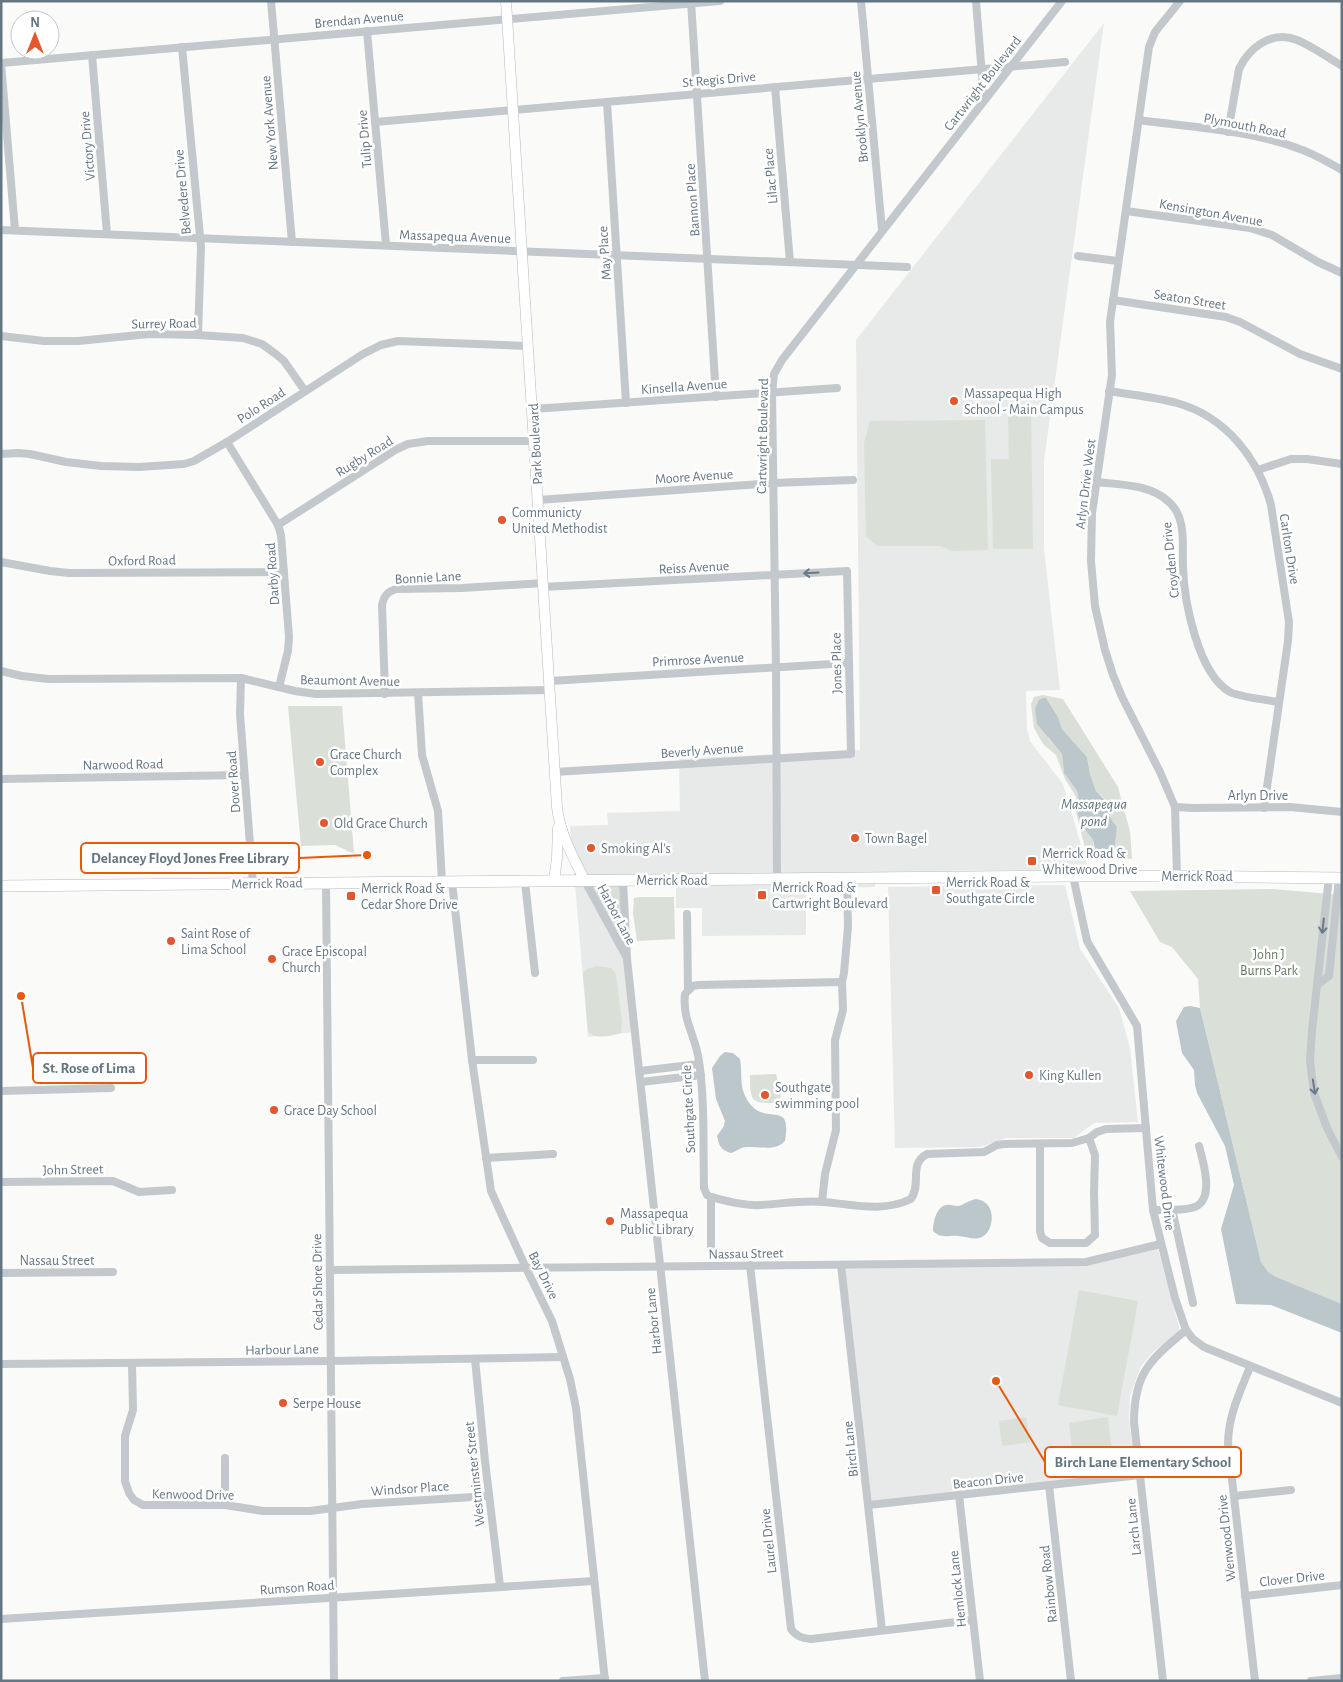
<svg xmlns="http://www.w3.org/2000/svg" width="1343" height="1682" font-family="'Alegreya Sans',sans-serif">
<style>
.built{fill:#e8e9e9}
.green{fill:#dadfd7;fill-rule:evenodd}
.water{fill:#bbc7cb}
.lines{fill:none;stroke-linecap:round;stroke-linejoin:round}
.secondary-casing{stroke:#b3babf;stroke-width:11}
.primary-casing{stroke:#b5babe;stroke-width:12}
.minor{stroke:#c3c8cc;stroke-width:8}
.secondary{stroke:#fff;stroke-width:10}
.primary{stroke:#fff;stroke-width:11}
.oneway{stroke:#6a7a87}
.poi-dot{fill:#e4572e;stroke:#fff;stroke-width:2}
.labels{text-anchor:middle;stroke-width:5;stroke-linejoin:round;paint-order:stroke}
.street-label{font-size:14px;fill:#657683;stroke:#fff}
.poi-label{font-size:14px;fill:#657683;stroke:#fff;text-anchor:start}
.park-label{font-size:14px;fill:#687a64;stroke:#fff}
.water-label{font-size:15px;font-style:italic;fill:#60757c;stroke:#fff}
.leader{fill:none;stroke:#e8590c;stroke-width:2}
.callout-dot{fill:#e8590c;stroke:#fff;stroke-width:2}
.callout{fill:#fff;stroke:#e8590c;stroke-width:2}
.callout-label{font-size:15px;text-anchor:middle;font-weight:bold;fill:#657683}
</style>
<rect width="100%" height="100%" fill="#fafaf8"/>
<!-- built -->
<g class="built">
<polygon points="1104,23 1044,461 1044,549 1060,690 1026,691 1027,729 1030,741 1063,784 1088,869 877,872 875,887 806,888 806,935 702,936 702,908 676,908 676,881 625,882 636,1032 588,1037 570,826 608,825 607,813 680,811 679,759 860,750 856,340"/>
<polygon points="1065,885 1080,949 1119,1008 1130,1048 1138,1122 1094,1123 1074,1138 1006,1138 980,1147 895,1148 888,887"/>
<polygon points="1158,1249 1180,1331 1154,1351 1141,1366 1130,1396 1129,1419 1136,1473 870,1504 843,1266 1091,1265"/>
</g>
<!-- green -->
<g class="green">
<polygon points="1008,414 1031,414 1033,549 993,549 991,459 1009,459"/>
<polygon points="985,420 988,550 952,551 940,546 877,546 866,536 864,443 870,421"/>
<path d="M1043 695 1063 699 1118 787 1130 831 1132 859 1093 855 1085 848 1076 812V797L1065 779 1056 755 1043 744 1034 728 1031 704 1034 697ZM1046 698 1058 717 1062 729 1087 757 1090 774 1096 791 1103 797 1109 806 1111 819 1117 827 1114 853C1106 857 1101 855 1094 851L1093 840 1088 832 1082 828 1078 814 1079 801 1077 791 1064 773 1062 754 1048 738Z"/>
<polygon points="288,706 342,706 354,853 350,852 335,845 301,846"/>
<polygon points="586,882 622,882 626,955"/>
<polygon points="1272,889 1342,895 1342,1304 1274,1276 1267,1272 1261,1262 1200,1008 1198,979 1172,947 1160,942 1130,891"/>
<polygon points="640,897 674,897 675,939 637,941 633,913 634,898"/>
<path d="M597 966 611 968 616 974 622 1022 621 1033C612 1036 594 1040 588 1031L583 973 587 969Z"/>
<path d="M776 1074 781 1091 780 1103C752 1103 750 1104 750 1075Z"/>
<polygon points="1079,1290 1138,1301 1117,1416 1058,1405"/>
<polygon points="1026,1417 1030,1442 1002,1446 999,1421"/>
<polygon points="1108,1417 1112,1453 1073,1458 1069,1423"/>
</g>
<!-- water -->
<g class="water">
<polygon points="1043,698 1046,698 1058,717 1062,729 1087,757 1090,774 1096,791 1106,801 1111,819 1117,827 1114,854 1109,855 1096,854 1093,840 1081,824 1078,814 1079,801 1077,791 1064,773 1062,754 1037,724 1035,709 1039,700"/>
<polygon points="1190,1006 1200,1008 1261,1262 1268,1272 1274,1276 1342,1304 1342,1333 1271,1305 1236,1304 1221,1229 1234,1185 1225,1146 1197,1093 1195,1085 1194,1070 1182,1053 1176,1021 1184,1007"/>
<path d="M725 1052 733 1053 740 1059C743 1076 738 1088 750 1104 768 1126 792 1099 785 1141 775 1152 759 1146 746 1147 741 1147 735 1152 731 1153 720 1150 719 1145 717 1136L724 1126 725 1121 716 1099 712 1068 720 1056Z"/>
<path d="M976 1199C997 1201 995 1231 982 1237 974 1241 966 1236 958 1236 948 1235 941 1239 933 1231 933 1223 936 1207 946 1205 950 1204 954 1206 958 1206 964 1205 969 1200 976 1199Z"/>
</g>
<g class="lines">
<!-- secondary casing -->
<g class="secondary-casing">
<g id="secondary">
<path d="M506 1 557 807C560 834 573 857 585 881"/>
<polyline points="554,881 557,858 558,828"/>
</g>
</g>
<!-- primary casing -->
<g class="primary-casing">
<polyline id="primary" points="1,886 1073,876 1177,876 1342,878"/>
</g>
<!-- minor -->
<g class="minor">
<polyline points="271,1 292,242"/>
<polyline points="691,1 716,397"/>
<polyline points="861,1 882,230"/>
<polyline points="976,1 984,100"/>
<polyline points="367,31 386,245"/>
<polyline points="182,47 201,247 198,335"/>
<polyline points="92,55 107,234"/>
<polyline points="1,63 720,1"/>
<polyline points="1,63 15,230"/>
<polyline points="775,87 790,262"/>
<polyline points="607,102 626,403"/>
<path d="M1139 120C1190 127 1249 130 1297 148 1313 153 1327 162 1342 170"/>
<polyline points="375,122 1065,62"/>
<path d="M1228 132 1239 69C1249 48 1271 30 1297 40 1312 46 1327 57 1342 66"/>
<polyline points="1126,211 1250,228 1272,235 1318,262 1342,273"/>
<polyline points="1,230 907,267"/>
<polyline points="1078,256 1118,261"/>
<polyline points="1113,300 1226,317 1240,322 1300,354 1342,369"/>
<polyline points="1,336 44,341 78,341 149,334 198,335 243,338 262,344 277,355 284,361 305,391"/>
<path d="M1109 391C1132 395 1155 397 1177 403 1226 417 1258 458 1271 505L1289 622 1288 641 1264 808"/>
<polyline points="533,409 837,388"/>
<polyline points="227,442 278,525 281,535 289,637 288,651 279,687"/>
<polyline points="1,454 18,453 30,454 66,462 101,466 139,467 184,464 194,461 227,442 363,354 381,345 398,341 528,346"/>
<polyline points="1258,470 1291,459 1307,459 1342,464"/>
<path d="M1097 482C1121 485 1150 484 1169 502 1187 518 1182 545 1183 567 1184 601 1198 674 1230 692 1240 697 1267 700 1279 702"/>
<polyline points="538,500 773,483 853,480"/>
<polyline points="278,525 397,449 408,444 428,441 534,441"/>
<polyline points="1,562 50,571 69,573 284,572"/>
<polyline points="543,587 847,571 851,754 555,772"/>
<polyline points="1,671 22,676 48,679 241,678 295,691 316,694 550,690"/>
<polyline points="241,678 240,714 253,884"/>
<polyline points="550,681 848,663"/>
<polyline points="418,693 422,755 438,811 442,882"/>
<path d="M385 694 382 605C384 596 387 592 396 589L462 588 543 583"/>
<polyline points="1,779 244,775"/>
<polyline points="1175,807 1194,808 1290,807 1342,812"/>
<polyline points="1073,876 1087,941 1137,1026 1153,1210 1175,1298 1186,1330 1193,1339 1204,1347 1342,1403"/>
<polyline points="1177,876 1175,807 1160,772 1122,697 1113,675 1105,650 1095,606 1091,561 1092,513 1112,375 1110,322 1149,47 1155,32 1180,1"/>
<polyline points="1329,877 1312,1031 1310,1061 1314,1093 1327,1128 1342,1157"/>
<polyline points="777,879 776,667 772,393 774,374 782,360 1062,1"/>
<polyline points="585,881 626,956"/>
<polyline points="623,881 627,959 705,1681"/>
<polyline points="452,882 472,1060 491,1191 526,1268 552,1321 570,1379 576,1408 605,1681"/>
<polyline points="525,882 535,973"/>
<polyline points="326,883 334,1681"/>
<polyline points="687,914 688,989"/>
<path d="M842 982 698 985 693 986 685 994C682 1020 696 1037 699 1061 705 1103 703 1146 704 1188L707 1195 711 1197C727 1201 744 1206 761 1205 781 1204 802 1200 823 1202 852 1204 882 1213 911 1199 922 1184 908 1164 927 1154L984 1152 997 1145 1004 1144 1072 1143 1089 1138 1097 1132 1106 1129 1146 1128"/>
<polyline points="1317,985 1329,976 1339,878"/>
<polyline points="472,1060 533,1060"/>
<polyline points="640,1071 699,1064"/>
<polyline points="641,1082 701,1075"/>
<polyline points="1,1091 111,1088"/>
<polyline points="1040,1144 1040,1231 1042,1238 1050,1243 1086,1243 1095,1235 1094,1192 1095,1155 1089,1138"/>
<polyline points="486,1158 553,1154"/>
<polyline points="1,1182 113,1181 139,1192 172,1190"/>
<polyline points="711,1197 711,1246"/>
<polyline points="822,1202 825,1174 836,1130 835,1040 843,1010 842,982 844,973 848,927 847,878"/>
<polyline points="1172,1209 1193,1303"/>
<path d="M1153 1210C1164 1210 1188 1211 1197 1206 1214 1196 1203 1161 1199 1146"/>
<path d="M750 1265 791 1629C796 1636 801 1638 811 1639L973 1620"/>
<polyline points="841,1265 882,1630"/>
<polyline points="330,1270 1086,1262 1161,1244"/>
<polyline points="1,1273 113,1272"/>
<polyline points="475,1359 485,1461 500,1586"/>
<polyline points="132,1363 133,1410 125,1436 125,1481 129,1493 134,1500 143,1505 225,1505 263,1511 310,1511 362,1504 489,1496"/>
<polyline points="1,1364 330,1361 563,1357"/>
<path d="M1250 1367C1240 1392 1228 1416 1228 1444L1255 1681"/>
<polyline points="225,1458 225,1505"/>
<polyline points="1049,1485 1071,1681"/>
<polyline points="959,1495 980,1681"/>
<polyline points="1234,1496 1291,1490"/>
<polyline points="869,1505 1140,1475"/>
<polyline points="1245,1596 1342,1585"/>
<polyline points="1,1619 594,1581"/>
<polyline points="563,1681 605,1678"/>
<path d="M1163 1681 1134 1422C1134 1373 1150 1360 1186 1330"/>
<polyline points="1311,1681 1342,1678"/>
</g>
<!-- secondary -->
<use href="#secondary" class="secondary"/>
<!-- primary -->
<use href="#primary" class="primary"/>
</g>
<!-- one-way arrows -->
<defs><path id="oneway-shaft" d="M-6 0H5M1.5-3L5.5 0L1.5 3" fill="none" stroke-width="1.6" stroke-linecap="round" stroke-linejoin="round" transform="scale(1.25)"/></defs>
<g class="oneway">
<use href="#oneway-shaft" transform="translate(811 573) rotate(177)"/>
<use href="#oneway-shaft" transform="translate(1323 926) rotate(96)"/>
<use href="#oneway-shaft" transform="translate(1314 1087) rotate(81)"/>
</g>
<!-- markers -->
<g class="poi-dot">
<circle cx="954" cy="401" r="5"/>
<circle cx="502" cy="520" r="5"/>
<circle cx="320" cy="762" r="5"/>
<circle cx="324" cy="823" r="5"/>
<circle cx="855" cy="838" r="5"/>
<circle cx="591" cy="848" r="5"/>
<rect x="1027" y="856" width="10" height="10" rx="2.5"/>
<rect x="931" y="885" width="10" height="10" rx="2.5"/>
<rect x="757" y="890" width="10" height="10" rx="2.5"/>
<rect x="346" y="891" width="10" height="10" rx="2.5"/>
<circle cx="171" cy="941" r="5"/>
<circle cx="272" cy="959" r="5"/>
<circle cx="1029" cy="1075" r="5"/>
<circle cx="765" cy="1095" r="5"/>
<circle cx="274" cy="1110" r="5"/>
<circle cx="610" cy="1221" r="5"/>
<circle cx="283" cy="1403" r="5"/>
</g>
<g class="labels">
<!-- street labels -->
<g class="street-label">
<text transform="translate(359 19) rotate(-5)" y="5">Brendan Avenue</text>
<text transform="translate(719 79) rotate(-5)" y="5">St Regis Drive</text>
<text transform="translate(982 83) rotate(-52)" y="5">Cartwright Boulevard</text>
<text transform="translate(859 117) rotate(-95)" y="5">Brooklyn Avenue</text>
<text transform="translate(269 123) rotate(-95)" y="5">New York Avenue</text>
<text transform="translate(1245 125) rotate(11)" y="5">Plymouth Road</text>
<text transform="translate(364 139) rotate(-95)" y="5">Tulip Drive</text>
<text transform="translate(87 146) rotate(-95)" y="5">Victory Drive</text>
<text transform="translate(770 176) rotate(-95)" y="5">Lilac Place</text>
<text transform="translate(182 192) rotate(-95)" y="5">Belvedere Drive</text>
<text transform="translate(692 200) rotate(-94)" y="5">Bannon Place</text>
<text transform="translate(1211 212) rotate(10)" y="5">Kensington Avenue</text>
<text transform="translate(455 236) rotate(2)" y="5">Massapequa Avenue</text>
<text transform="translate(604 253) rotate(-94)" y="5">May Place</text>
<text transform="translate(1190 299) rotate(9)" y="5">Seaton Street</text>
<text transform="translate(164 323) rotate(-1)" y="5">Surrey Road</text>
<text transform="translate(684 386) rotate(-4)" y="5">Kinsella Avenue</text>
<text transform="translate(261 405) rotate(-33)" y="5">Polo Road</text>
<text transform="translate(762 436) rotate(-89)" y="5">Cartwright Boulevard</text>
<text transform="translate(535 444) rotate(-93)" y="5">Park Boulevard</text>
<text transform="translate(364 456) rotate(-32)" y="5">Rugby Road</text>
<text transform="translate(694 476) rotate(-4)" y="5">Moore Avenue</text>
<text transform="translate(1085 484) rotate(-83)" y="5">Arlyn Drive West</text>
<text transform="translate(1290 549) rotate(81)" y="5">Carlton Drive</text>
<text transform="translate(142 560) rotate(-1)" y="5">Oxford Road</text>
<text transform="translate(1170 560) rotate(-96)" y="5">Croyden Drive</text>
<text transform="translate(694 567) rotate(-3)" y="5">Reiss Avenue</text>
<text transform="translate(272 574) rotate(-94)" y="5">Darby Road</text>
<text transform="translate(428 577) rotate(-3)" y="5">Bonnie Lane</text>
<text transform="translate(698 659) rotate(-3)" y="5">Primrose Avenue</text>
<text transform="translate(836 663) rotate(-91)" y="5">Jones Place</text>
<text transform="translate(350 680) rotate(1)" y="5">Beaumont Avenue</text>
<text transform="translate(702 750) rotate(-4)" y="5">Beverly Avenue</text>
<text transform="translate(123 764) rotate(-1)" y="5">Narwood Road</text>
<text transform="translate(233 782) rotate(-94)" y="5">Dover Road</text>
<text x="1258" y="800">Arlyn Drive</text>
<text x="1197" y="881">Merrick Road</text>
<text x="672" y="885">Merrick Road</text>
<text transform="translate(267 883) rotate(-1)" y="5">Merrick Road</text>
<text transform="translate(617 914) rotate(62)" y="5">Harbor Lane</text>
<text transform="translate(688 1109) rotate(-93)" y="5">Southgate Circle</text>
<text transform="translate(73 1169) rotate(-1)" y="5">John Street</text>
<text transform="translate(1165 1183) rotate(83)" y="5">Whitewood Drive</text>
<text transform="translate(746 1253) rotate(-1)" y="5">Nassau Street</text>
<text x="57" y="1265">Nassau Street</text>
<text transform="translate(544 1275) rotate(64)" y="5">Bay Drive</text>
<text transform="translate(317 1282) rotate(-91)" y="5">Cedar Shore Drive</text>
<text transform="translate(653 1321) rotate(-96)" y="5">Harbor Lane</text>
<text transform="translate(282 1349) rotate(-1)" y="5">Harbour Lane</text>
<text transform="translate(850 1449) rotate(-96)" y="5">Birch Lane</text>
<text transform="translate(474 1474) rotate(-96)" y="5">Westminster Street</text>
<text transform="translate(988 1480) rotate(-6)" y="5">Beacon Drive</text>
<text transform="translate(410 1488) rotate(-4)" y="5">Windsor Place</text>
<text transform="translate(193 1494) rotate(1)" y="5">Kenwood Drive</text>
<text transform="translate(1133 1527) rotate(-96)" y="5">Larch Lane</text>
<text transform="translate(1226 1538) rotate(-96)" y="5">Wenwood Drive</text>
<text transform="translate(768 1541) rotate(-96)" y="5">Laurel Drive</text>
<text transform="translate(1292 1578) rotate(-6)" y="5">Clover Drive</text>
<text transform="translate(1048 1584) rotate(-96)" y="5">Rainbow Road</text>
<text transform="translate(297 1587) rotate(-4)" y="5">Rumson Road</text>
<text transform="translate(957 1589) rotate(-96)" y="5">Hemlock Lane</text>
</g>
<!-- poi labels -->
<g class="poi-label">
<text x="964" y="398">Massapequa High<tspan x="964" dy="16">School - Main Campus</tspan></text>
<text x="512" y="517">Communicty<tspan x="512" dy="16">United Methodist</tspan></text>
<text x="330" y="759">Grace Church<tspan x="330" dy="16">Complex</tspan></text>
<text x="334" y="828">Old Grace Church</text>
<text x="865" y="843">Town Bagel</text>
<text x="601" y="853">Smoking Al's</text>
<text x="1042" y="858">Merrick Road &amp;<tspan x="1042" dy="16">Whitewood Drive</tspan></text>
<text x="946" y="887">Merrick Road &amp;<tspan x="946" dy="16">Southgate Circle</tspan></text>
<text x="772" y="892">Merrick Road &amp;<tspan x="772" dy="16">Cartwright Boulevard</tspan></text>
<text x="361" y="893">Merrick Road &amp;<tspan x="361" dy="16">Cedar Shore Drive</tspan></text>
<text x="181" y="938">Saint Rose of<tspan x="181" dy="16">Lima School</tspan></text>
<text x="282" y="956">Grace Episcopal<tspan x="282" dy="16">Church</tspan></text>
<text x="1039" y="1080">King Kullen</text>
<text x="775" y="1092">Southgate<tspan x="775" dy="16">swimming pool</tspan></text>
<text x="284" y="1115">Grace Day School</text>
<text x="620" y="1218">Massapequa<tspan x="620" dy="16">Public Library</tspan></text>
<text x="293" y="1408">Serpe House</text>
</g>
<!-- park labels -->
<g class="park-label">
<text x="1269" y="959">John J<tspan x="1269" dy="16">Burns Park</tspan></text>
</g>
<!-- water labels -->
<g class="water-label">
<text x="1094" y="809">Massapequa<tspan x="1094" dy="17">pond</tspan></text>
</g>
</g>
<!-- callouts -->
<path class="leader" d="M367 855L299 858M21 996L33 1068M996 1381L1045 1462"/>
<g class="callout-dot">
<circle cx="367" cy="855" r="5"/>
<circle cx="21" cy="996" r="5"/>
<circle cx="996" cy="1381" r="5"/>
</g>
<g class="callout">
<rect x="81" y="843" width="218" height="30" rx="5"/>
<rect x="33" y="1053" width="113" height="30" rx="5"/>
<rect x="1045" y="1447" width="196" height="30" rx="5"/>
</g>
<g class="callout-label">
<text x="190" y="863">Delancey Floyd Jones Free Library</text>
<text x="89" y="1073">St. Rose of Lima</text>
<text x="1143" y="1467">Birch Lane Elementary School</text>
</g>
<!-- border -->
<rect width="1343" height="1682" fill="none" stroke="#657683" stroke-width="5"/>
<!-- north arrow -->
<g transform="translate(35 35)"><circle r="24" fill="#ffffff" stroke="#c1c8cd"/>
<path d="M0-4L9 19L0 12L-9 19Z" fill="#e4572e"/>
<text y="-8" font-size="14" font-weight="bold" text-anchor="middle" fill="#657683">N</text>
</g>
</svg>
